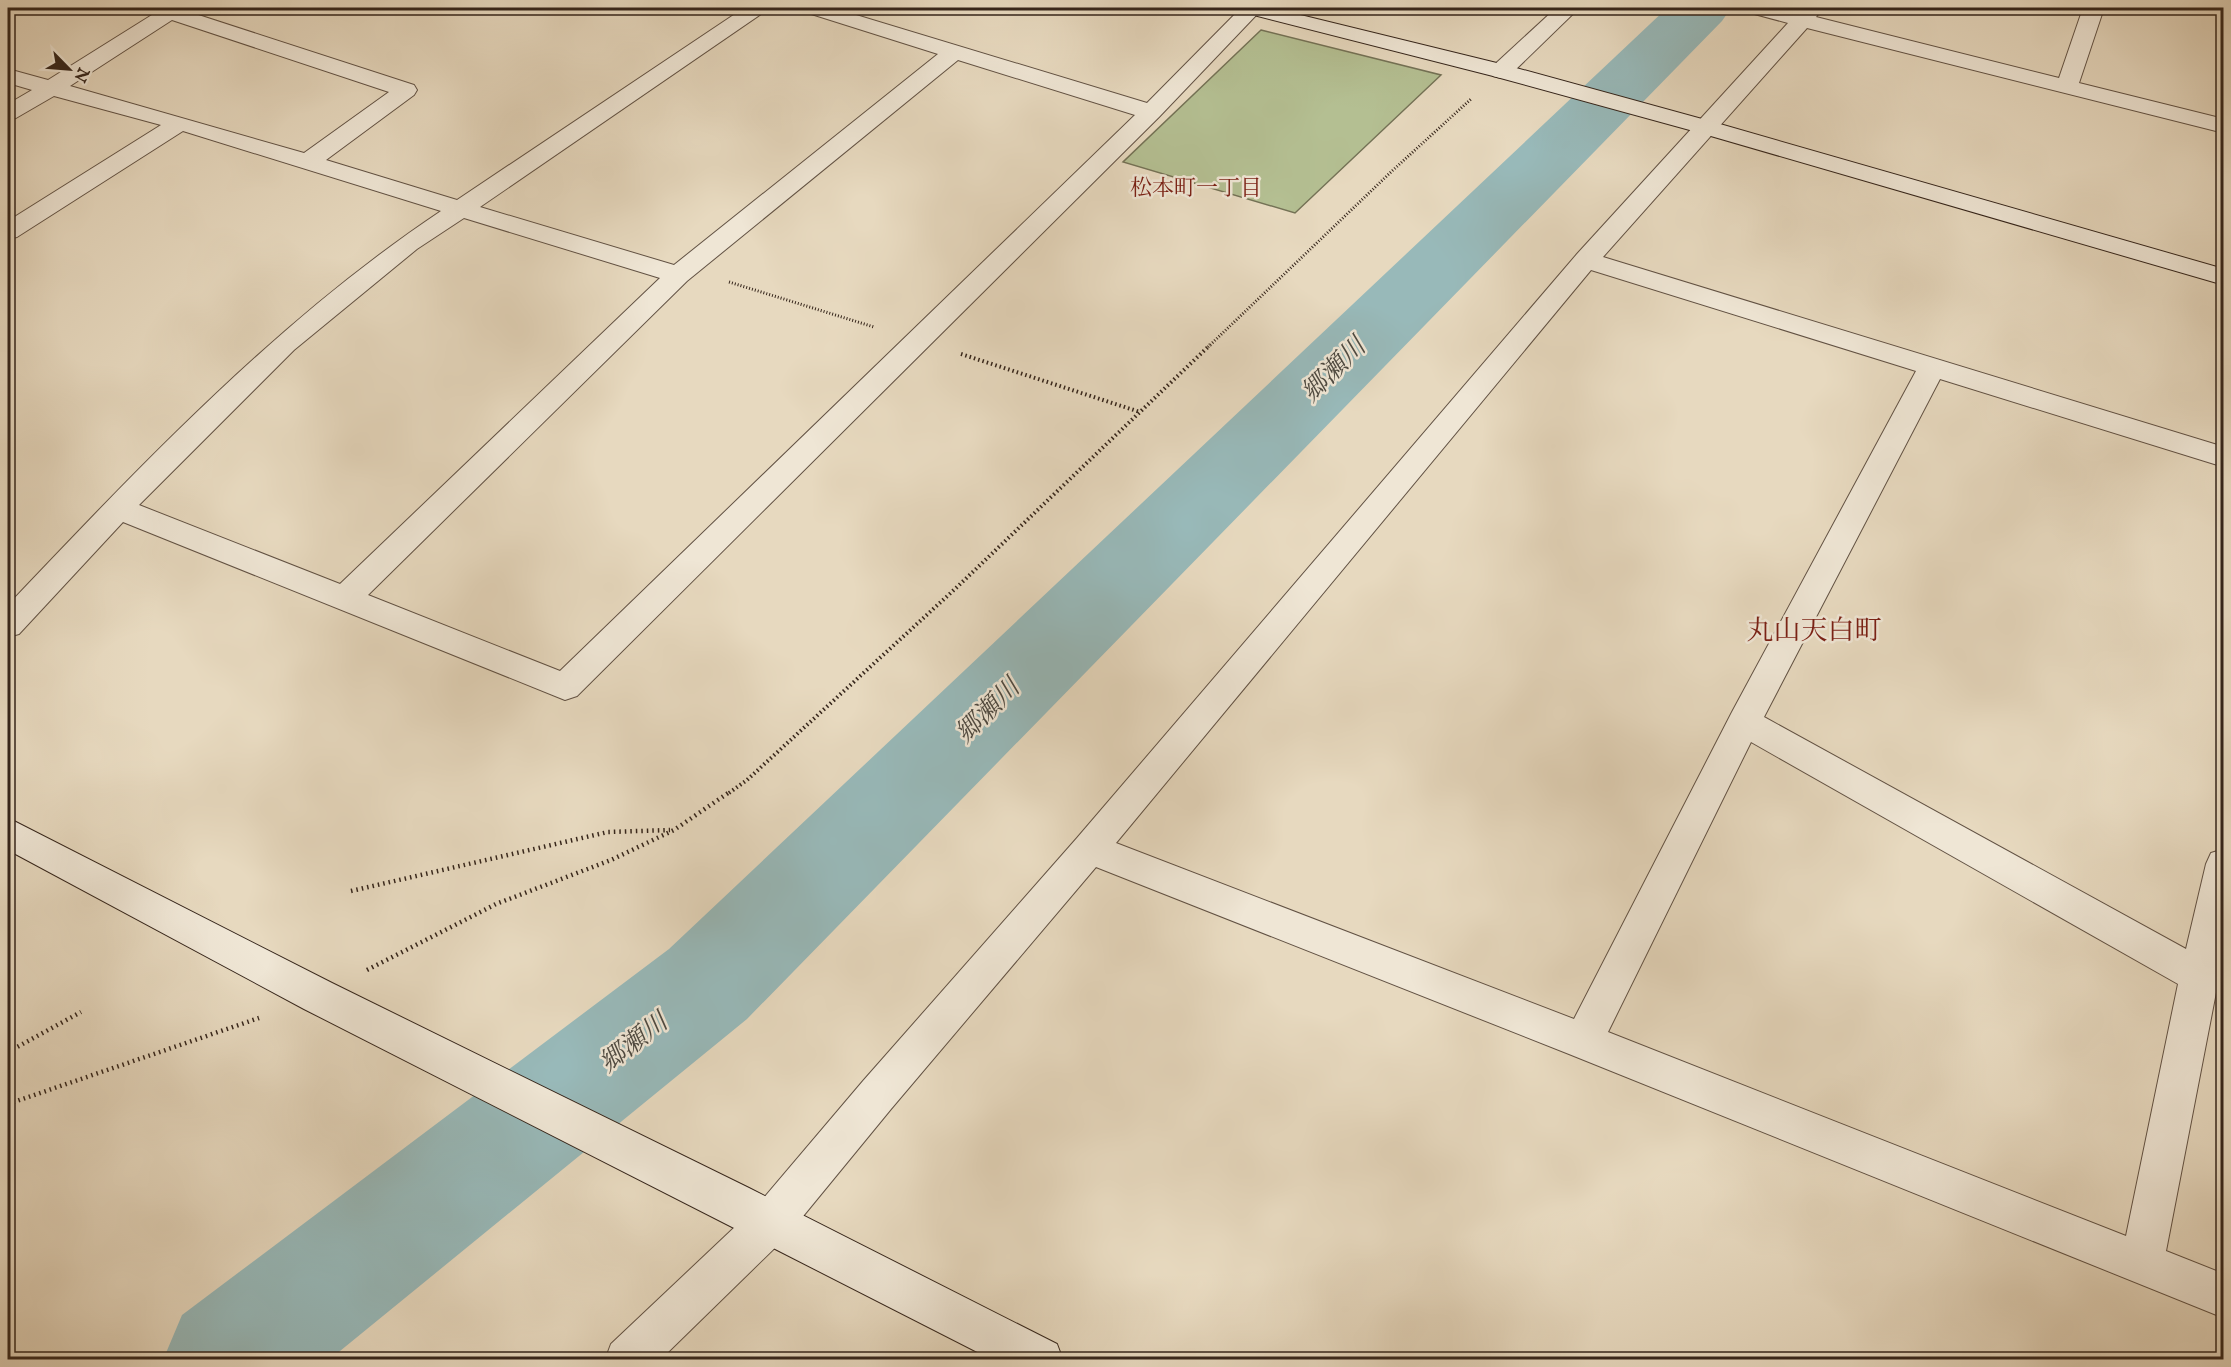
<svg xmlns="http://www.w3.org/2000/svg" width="2231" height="1367" font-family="'IM FELL English','Noto Serif JP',serif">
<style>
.green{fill:#b4bf92;stroke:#747256;stroke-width:1.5}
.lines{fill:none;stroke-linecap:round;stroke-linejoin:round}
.river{fill:#98b9b9;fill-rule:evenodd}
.street-casing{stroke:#625244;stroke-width:2}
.secondary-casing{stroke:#35251b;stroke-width:2}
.path-far2{stroke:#35251b;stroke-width:3;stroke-dasharray:1 2;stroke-linecap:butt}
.path-far1{stroke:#35251b;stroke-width:4;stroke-dasharray:1.5 3;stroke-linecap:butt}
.path{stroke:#35251b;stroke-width:4.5;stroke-dasharray:1.5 4;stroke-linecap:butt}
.street{fill:#efe6d5;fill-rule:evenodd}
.secondary{fill:#efe6d5;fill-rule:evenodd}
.labels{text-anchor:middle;stroke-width:5;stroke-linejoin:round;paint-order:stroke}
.far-neighbourhood-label{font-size:22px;fill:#7a1f14;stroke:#efe6d5}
.water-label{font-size:26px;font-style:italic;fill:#4e4a42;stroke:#efe6d5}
.quarter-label{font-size:27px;fill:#7a1f14;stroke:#efe6d5}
</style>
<rect width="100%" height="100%" fill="#e7d9bf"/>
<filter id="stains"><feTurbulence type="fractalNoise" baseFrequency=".00333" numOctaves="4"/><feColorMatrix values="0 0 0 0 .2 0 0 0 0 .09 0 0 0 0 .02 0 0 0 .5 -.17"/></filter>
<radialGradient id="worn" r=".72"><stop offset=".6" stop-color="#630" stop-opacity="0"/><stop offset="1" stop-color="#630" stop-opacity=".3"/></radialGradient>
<!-- green -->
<polygon class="green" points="1261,30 1441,75 1295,213 1123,162"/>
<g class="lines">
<!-- river -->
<polygon class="river" points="1667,8 1731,8 1722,21 747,1019 329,1360 163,1360 182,1315 669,949"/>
<!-- street casing -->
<g class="street-casing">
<g id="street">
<path d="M163 8H177L414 85 417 90 414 95 326 160 457 200 744 8H767L764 12 480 207 674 265 938 54 805 12 802 8H833L1147 103 1241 8H1263L1159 117 577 696 565 700 123 522 19 634 8 637V605C142 464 278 320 441 211L183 131 17 237 8 239V221L161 125 54 96 16 118 8 120V104L32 90 8 83V69L48 80ZM172 20 389 92 304 153 70 86ZM958 60 1135 115 560 671 368 595 687 281ZM464 218 660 278 340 584 139 505 294 350 417 249Z"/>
<polygon points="1556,8 1579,8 1509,76 1501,78 1493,76 1490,71 1493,66"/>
<path d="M1744 8H1777L1797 12 1802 8H1823L1816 17 2059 78 2083 8H2104L2079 83 2224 119V133L1807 28 1603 257 2224 447V467L1940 379 1764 717 2186 949 2206 864 2211 853 2224 849V951L2166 1251 2224 1274V1318L1569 1054 1096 867 891 1109 786 1237 660 1360H605L611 1344 756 1207 863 1081 1077 838 1577 254 1788 23 1747 12ZM1591 270 1916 371 1732 712 1574 1019 1116 843ZM1751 742 2178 984 2126 1236 1608 1032Z"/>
</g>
</g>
<!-- secondary casing -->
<g class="secondary-casing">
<g id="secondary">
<polygon points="1239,8 1272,8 1509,66 1713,122 2224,269 2224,285 1697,132 1493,76 1242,12"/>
<polygon points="8,818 332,983 749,1188 1057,1344 1063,1360 993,1360 304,1009 8,850"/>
</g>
</g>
<!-- path-far2 -->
<g class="path-far2">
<polyline points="729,282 874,327"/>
<polyline points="1208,347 1392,171 1471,99"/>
</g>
<!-- path-far1 -->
<g class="path-far1">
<polyline points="961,354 1140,412"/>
<polyline points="729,793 747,780 955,589 1210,345"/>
</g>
<!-- path -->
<g class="path">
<polyline points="351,891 608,832 670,830"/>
<polyline points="367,970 496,904 611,860 674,830 731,791"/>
<polyline points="8,1052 81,1012"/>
<polyline points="8,1104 259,1018"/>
</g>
<!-- street -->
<use href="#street" class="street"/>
<!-- secondary -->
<use href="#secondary" class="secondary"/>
</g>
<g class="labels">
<!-- far-neighbourhood labels -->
<g class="far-neighbourhood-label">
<text x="1196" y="195">松本町一丁目</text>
</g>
<!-- water labels -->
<g class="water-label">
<text transform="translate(1333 369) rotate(-45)" y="9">郷瀬川</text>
<text transform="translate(987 710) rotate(-45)" y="9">郷瀬川</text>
<text transform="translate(633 1042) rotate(-38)" y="9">郷瀬川</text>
</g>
<!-- quarter labels -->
<g class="quarter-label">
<text x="1814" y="639">丸山天白町</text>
</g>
</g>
<!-- margin -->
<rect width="2231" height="1367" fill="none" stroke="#e7d9bf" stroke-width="30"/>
<rect x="9" y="9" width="2213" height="1349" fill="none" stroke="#35251b" stroke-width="3"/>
<rect x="15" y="15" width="2201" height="1337" fill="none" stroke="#35251b" stroke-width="1.5"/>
<!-- north arrow -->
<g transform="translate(69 69) rotate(115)" stroke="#efe6d5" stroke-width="4.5" paint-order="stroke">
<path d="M0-4.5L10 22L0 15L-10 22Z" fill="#35251b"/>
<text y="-9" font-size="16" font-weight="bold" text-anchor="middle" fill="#35251b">N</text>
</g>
<rect width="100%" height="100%" filter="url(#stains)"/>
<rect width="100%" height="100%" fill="url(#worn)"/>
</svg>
